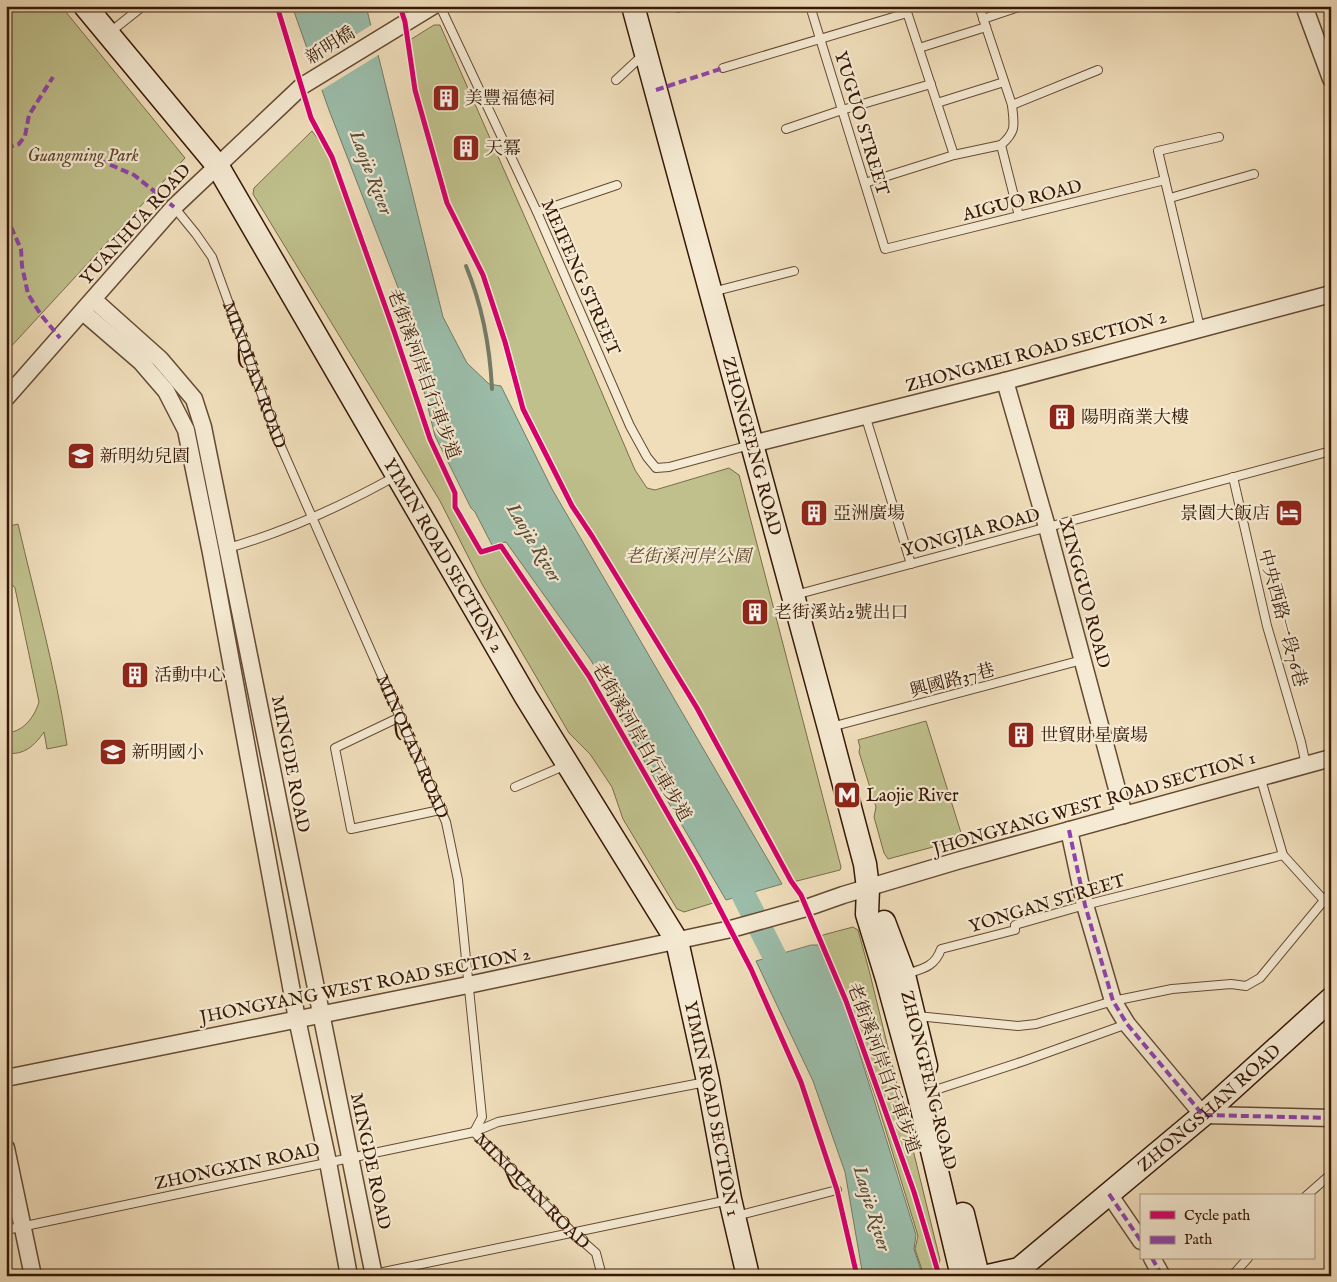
<svg xmlns="http://www.w3.org/2000/svg" width="1337" height="1282" font-family="'IM FELL English','Noto Serif TC',serif">
<style>
.green{fill:#bfc08c;stroke:#7b6c49}
.water{fill:#9bbdaa;stroke:#737b68}
.pier{fill:#f0debb}
.lines{fill:none;stroke-linecap:round;stroke-linejoin:round}
.stream{stroke:#737b68;stroke-width:4}
.river{stroke:#9bbdaa;stroke-width:24}
.lane-casing{stroke:#654a33;stroke-width:10}
.street-casing{stroke:#654a33;stroke-width:19}
.secondary-casing{stroke:#371806;stroke-width:25}
.lane{stroke:#f5ead3;stroke-width:8}
.street{stroke:#f5ead3;stroke-width:16}
.secondary{stroke:#f5ead3;stroke-width:22}
.quiet{stroke:#8e44ad;stroke-width:4;stroke-dasharray:8 4;stroke-linecap:butt}
.cycleway-casing{stroke:#f5ead3;stroke-width:8}
.cycleway{stroke:#d6006c;stroke-width:5}
.labels{text-anchor:middle;stroke-width:4.5;stroke-linejoin:round;paint-order:stroke}
.street-label{font-size:18px;fill:#371806;stroke:#f5ead3}
.poi-label{font-size:18px;fill:#371806;stroke:#f5ead3;text-anchor:start}
.park-label{font-size:18px;font-style:italic;fill:#604a2e;stroke:#f5ead3}
.water-label{font-size:19px;font-style:italic;fill:#554a37;stroke:#f5ead3}
</style>
<rect width="100%" height="100%" fill="#f0debb"/>
<filter id="stains"><feTurbulence type="fractalNoise" baseFrequency=".004" numOctaves="4"/><feColorMatrix values="0 0 0 0 .2 0 0 0 0 .09 0 0 0 0 .02 0 0 0 .5 -.17"/></filter>
<radialGradient id="worn" r=".72"><stop offset=".6" stop-color="#630" stop-opacity="0"/><stop offset="1" stop-color="#630" stop-opacity=".3"/></radialGradient>
<!-- green -->
<g class="green">
<polygon points="6,6 61,6 185,158 6,352"/>
<polygon points="434,25 440,25 584,351 635,470 647,488 655,490 729,468 739,475 841,867 840,870 789,883 785,869 697,708 592,536 572,506 523,409 505,342 483,275 447,203 415,90 405,43"/>
<polygon points="312,131 332,157 430,439 455,493 455,507 481,551 501,546 589,676 698,867 713,897 713,903 684,912 677,909 623,819 612,787 590,754 569,733 482,584 440,501 253,194 254,188"/>
<path d="M18 524C35 597 56 671 67 745L47 749 44 732C35 745 24 756 6 753V733C23 732 34 718 39 702L15 588 6 578V527Z"/>
<polygon points="926,721 963,839 888,859 884,853 874,817 876,807 859,752 860,747 858,740"/>
<polygon points="853,927 858,930 869,970 940,1260 935,1276 924,1276 915,1249 918,1236 878,1105 843,1000 818,945 818,940 823,935"/>
</g>
<!-- water -->
<g class="water">
<polygon points="292,6 366,6 443,317 467,363 489,384 501,386 552,489 782,884 726,900 633,742 592,662 506,542 492,545 475,512 471,508 435,436 399,290 329,110"/>
<polygon points="811,945 818,945 843,1000 916,1235 914,1249 923,1276 863,1276 845,1172 813,1081 756,961"/>
</g>
<!-- pier -->
<polygon class="pier" points="373,24 380,54 320,91 310,63"/>
<g class="lines">
<!-- stream -->
<path class="stream" d="M466 266C482 305 490 347 492 389"/>
<!-- river -->
<polyline class="river" points="729,866 789,985"/>
<!-- lane casing -->
<g class="lane-casing">
<g id="lane">
<polyline points="440,6 537,212 630,426 647,457 656,468 669,467 750,445"/>
<polyline points="810,6 885,249 1165,180"/>
<polyline points="905,6 954,155"/>
<path d="M979 6 1012 105C1014 125 1017 131 1001 145L1019 216"/>
<polyline points="678,8 682,6"/>
<polyline points="983,19 1022,6"/>
<polyline points="109,33 143,6"/>
<polyline points="919,48 986,27"/>
<polyline points="723,68 907,13"/>
<polyline points="616,80 644,54"/>
<polyline points="937,103 1004,82"/>
<polyline points="1012,105 1098,70"/>
<polyline points="786,129 842,110 931,84"/>
<polyline points="865,183 954,155 1001,145"/>
<polyline points="1170,198 1254,174"/>
<path id="s1" d="M174 207 196 234 212 257 279 442 446 822 458 880 482 1117 474 1132 572 1232 596 1253 602 1276"/>
<polyline points="537,212 617,185"/>
<polyline points="712,292 794,271"/>
<polyline points="1200,328 1158,151 1219,137"/>
<polyline points="865,415 911,564"/>
<polyline points="1233,477 1267,626 1301,742 1306,765"/>
<path d="M225 549C285 532 342 506 396 476"/>
<polyline points="795,595 1331,451"/>
<polyline points="400,717 335,748 351,829 440,810"/>
<polyline points="831,727 1082,660"/>
<polyline points="1260,776 1283,855 1331,908"/>
<polyline points="515,787 566,765"/>
<path d="M906 974C922 969 935 967 941 949L1015 930V925L1085 905 1283 855"/>
<polyline points="917,1016 1018,1026 1036,1024 1113,1001 1172,989 1231,984 1246,986 1260,978 1331,892"/>
<polyline points="920,1095 1024,1061 1127,1024"/>
<polyline points="1306,1196 1331,1174"/>
<polyline points="736,1216 837,1190"/>
<polyline points="6,1230 474,1132 498,1122 706,1082"/>
<polyline points="374,1274 729,1200"/>
<polyline points="1232,1276 1248,1258"/>
</g>
</g>
<!-- street casing -->
<g class="street-casing">
<g id="street">
<polyline points="1304,6 1331,79"/>
<polyline points="94,300 160,359 194,399 203,427 374,1276"/>
<polyline points="83,312 141,362 166,391 186,430 211,553 297,1019 328,1162 349,1276"/>
<polyline points="1005,381 1047,527 1124,815"/>
<polyline points="6,398 174,207 302,86 433,6"/>
<polyline points="752,444 1005,381 1331,294"/>
<polyline points="1069,830 1085,905 1113,1001 1127,1024 1203,1115 1331,1118"/>
<polyline points="6,1078 468,985 731,929 806,908 843,895 957,861 1331,758"/>
<polyline points="6,1148 33,1276"/>
<polyline points="1109,1194 1141,1241"/>
<polyline points="1152,1258 1162,1276"/>
</g>
</g>
<!-- secondary casing -->
<g class="secondary-casing">
<g id="secondary">
<path id="s2" d="M85 6 217 165 526 697 677 941 708 1081 730 1199 748 1276"/>
<path id="s3" d="M633 6 829 728 865 864 868 888 867 914 887 979 919 1096 962 1276"/>
<polyline points="884,922 904,975 926,1066"/>
<polyline points="963,1214 978,1276"/>
<path id="s4" d="M988 1276 1019 1269 1203 1115 1331 999"/>
</g>
</g>
<!-- lane -->
<use href="#lane" class="lane"/>
<!-- street -->
<use href="#street" class="street"/>
<!-- secondary -->
<use href="#secondary" class="secondary"/>
<!-- quiet -->
<g class="quiet">
<polyline points="656,90 723,68"/>
<polyline points="6,148 19,144 25,136 29,115 53,77"/>
<polyline points="88,155 134,175 174,207"/>
<polyline points="6,216 21,249 22,266 28,294 41,315 60,338"/>
<polyline points="1069,830 1085,905 1113,1001 1127,1024 1203,1115 1331,1118"/>
<polyline points="1109,1194 1141,1241"/>
<polyline points="1152,1258 1162,1276"/>
</g>
<!-- cycleway casing -->
<g class="cycleway-casing">
<g id="cycleway">
<polyline points="277,6 311,118 332,157 395,334 430,439 455,493 455,507 481,552 501,546 589,676 698,867 751,969 801,1082 837,1190 857,1276"/>
<polyline points="400,6 405,22 415,90 447,203 483,275 505,342 523,409 572,506 592,536 697,708 791,881 801,895 846,1001 914,1192 938,1272 941,1276"/>
</g>
</g>
<!-- cycleway -->
<use href="#cycleway" class="cycleway"/>
</g>
<!-- icons -->
<defs>
<g id="building-square" transform="scale(1.4375)"><rect x="-9" y="-9" width="18" height="18" rx="4" fill="#8f2418" stroke="#f5ead3"/><path d="M-4-6H4V6H1V3H-1V6H-4ZM-2.5-4.3h1.7v1.8h-1.7ZM.8-4.3h1.7v1.8H.8ZM-2.5-1h1.7V.8h-1.7ZM.8-1h1.7V.8H.8Z" fill="#fff"/></g>
<g id="school-square" transform="scale(1.4375)"><rect x="-9" y="-9" width="18" height="18" rx="4" fill="#8f2418" stroke="#f5ead3"/><path d="M0-5L7-2L0 1L-7-2ZM-4 1L0 2.5L4 1V4Q0 6-4 4Z" fill="#fff"/></g>
<g id="hotel-square" transform="scale(1.4375)"><rect x="-9" y="-9" width="18" height="18" rx="4" fill="#8f2418" stroke="#f5ead3"/><path d="M-6-4.5h1.5V1H6V5H4.5V3h-9V5H-6ZM-4 0a1.8 1.8 0 1 1 3.6 0ZM.5 0V-2.5h3Q6-2.5 6 0Z" fill="#fff"/></g>
<g id="metro-square" transform="scale(1.4375)"><rect x="-9" y="-9" width="18" height="18" rx="4" fill="#8f2418" stroke="#f5ead3"/><path d="M-5.5 5V-5H-3L0 0L3-5H5.5V5H3V-.5L0 4L-3-.5V5Z" fill="#fff"/></g>
</defs>
<g fill-rule="evenodd">
<use href="#building-square" x="446" y="98"/>
<use href="#building-square" x="466" y="148"/>
<use href="#building-square" x="1062" y="417"/>
<use href="#school-square" x="81" y="456"/>
<use href="#building-square" x="814" y="513"/>
<use href="#hotel-square" x="1289" y="513"/>
<use href="#building-square" x="755" y="612"/>
<use href="#building-square" x="135" y="675"/>
<use href="#building-square" x="1021" y="735"/>
<use href="#school-square" x="113" y="752"/>
<use href="#metro-square" x="847" y="795"/>
</g>
<g class="labels">
<!-- street labels -->
<g class="street-label">
<text transform="translate(330 45) rotate(-32)" y="6">新明橋</text>
<text transform="translate(862 123) rotate(73)" y="6">YUGUO STREET</text>
<text transform="translate(1022 200) rotate(-14)" y="6">AIGUO ROAD</text>
<text transform="translate(135 224) rotate(-48)" y="6">YUANHUA ROAD</text>
<text transform="translate(581 277) rotate(66)" y="6">MEIFENG STREET</text>
<text transform="translate(1036 351) rotate(-15)" y="6">ZHONGMEI ROAD SECTION 2</text>
<text dy="6" stroke="none"><textPath href="#s1" startOffset="188">MINQUAN ROAD</textPath></text>
<text transform="translate(424 374) rotate(70)" y="6">老街溪河岸自行車步道</text>
<text dy="6" stroke="none"><textPath href="#s3" startOffset="456">ZHONGFENG ROAD</textPath></text>
<text transform="translate(971 532) rotate(-15)" y="6">YONGJIA ROAD</text>
<text dy="6" stroke="none"><textPath href="#s2" startOffset="658">YIMIN ROAD SECTION 2</textPath></text>
<text transform="translate(1085 593) rotate(75)" y="6">XINGGUO ROAD</text>
<text transform="translate(1283 618) rotate(75)" y="6">中央西路一段76巷</text>
<text transform="translate(952 680) rotate(-15)" y="6">興國路37巷</text>
<text transform="translate(642 742) rotate(60)" y="6">老街溪河岸自行車步道</text>
<text dy="6" stroke="none"><textPath href="#s1" startOffset="592">MINQUAN ROAD</textPath></text>
<text transform="translate(291 764) rotate(79)" y="6">MINGDE ROAD</text>
<text transform="translate(1094 803) rotate(-16)" y="6">JHONGYANG WEST ROAD SECTION 1</text>
<text transform="translate(1047 903) rotate(-17)" y="6">YONGAN STREET</text>
<text transform="translate(365 985) rotate(-11)" y="6">JHONGYANG WEST ROAD SECTION 2</text>
<text transform="translate(884 1068) rotate(70)" y="6">老街溪河岸自行車步道</text>
<text transform="translate(929 1080) rotate(76)" y="6">ZHONGFENG ROAD</text>
<text dy="6" stroke="none"><textPath href="#s4" startOffset="281">ZHONGSHAN ROAD</textPath></text>
<text dy="6" stroke="none"><textPath href="#s2" startOffset="1280">YIMIN ROAD SECTION 1</textPath></text>
<text transform="translate(371 1161) rotate(78)" y="6">MINGDE ROAD</text>
<text transform="translate(237 1166) rotate(-12)" y="6">ZHONGXIN ROAD</text>
<text dy="6" stroke="none"><textPath href="#s1" startOffset="1072">MINQUAN ROAD</textPath></text>
</g>
<!-- poi labels -->
<g class="poi-label">
<text x="465" y="104">美豐福德祠</text>
<text x="485" y="154">天冪</text>
<text x="1081" y="423">陽明商業大樓</text>
<text x="100" y="462">新明幼兒園</text>
<text x="833" y="519">亞洲廣場</text>
<text x="1270" y="519" text-anchor="end">景園大飯店</text>
<text x="774" y="618">老街溪站2號出口</text>
<text x="154" y="681">活動中心</text>
<text x="1040" y="741">世貿財星廣場</text>
<text x="132" y="758">新明國小</text>
<text x="866" y="801">Laojie River</text>
</g>
<!-- park labels -->
<g class="park-label">
<text x="83" y="161">Guangming Park</text>
<text x="688" y="562">老街溪河岸公園</text>
</g>
<!-- water labels -->
<g class="water-label">
<text transform="translate(372 172) rotate(69)" y="7">Laojie River</text>
<text transform="translate(535 542) rotate(59)" y="7">Laojie River</text>
<text transform="translate(873 1208) rotate(73)" y="7">Laojie River</text>
</g>
</g>
<!-- margin -->
<rect width="1337" height="1282" fill="none" stroke="#f0debb" stroke-width="25"/>
<rect x="8" y="8" width="1322" height="1267" fill="none" stroke="#371806" stroke-width="2.5"/>
<rect x="12" y="12" width="1312" height="1257" fill="none" stroke="#371806"/>
<!-- legend -->
<rect x="1140" y="1194" width="175" height="65" fill="#f5ead3" stroke="#a99681"/>
<rect x="1150" y="1211" width="25" height="8" fill="#d6006c" stroke="#a99681"/>
<text x="1184" y="1220" font-size="15" fill="#371806">Cycle path</text>
<rect x="1150" y="1236" width="25" height="8" fill="#8e44ad" stroke="#a99681"/>
<text x="1184" y="1244" font-size="15" fill="#371806">Path</text>
<rect width="100%" height="100%" filter="url(#stains)"/>
<rect width="100%" height="100%" fill="url(#worn)"/>
</svg>
